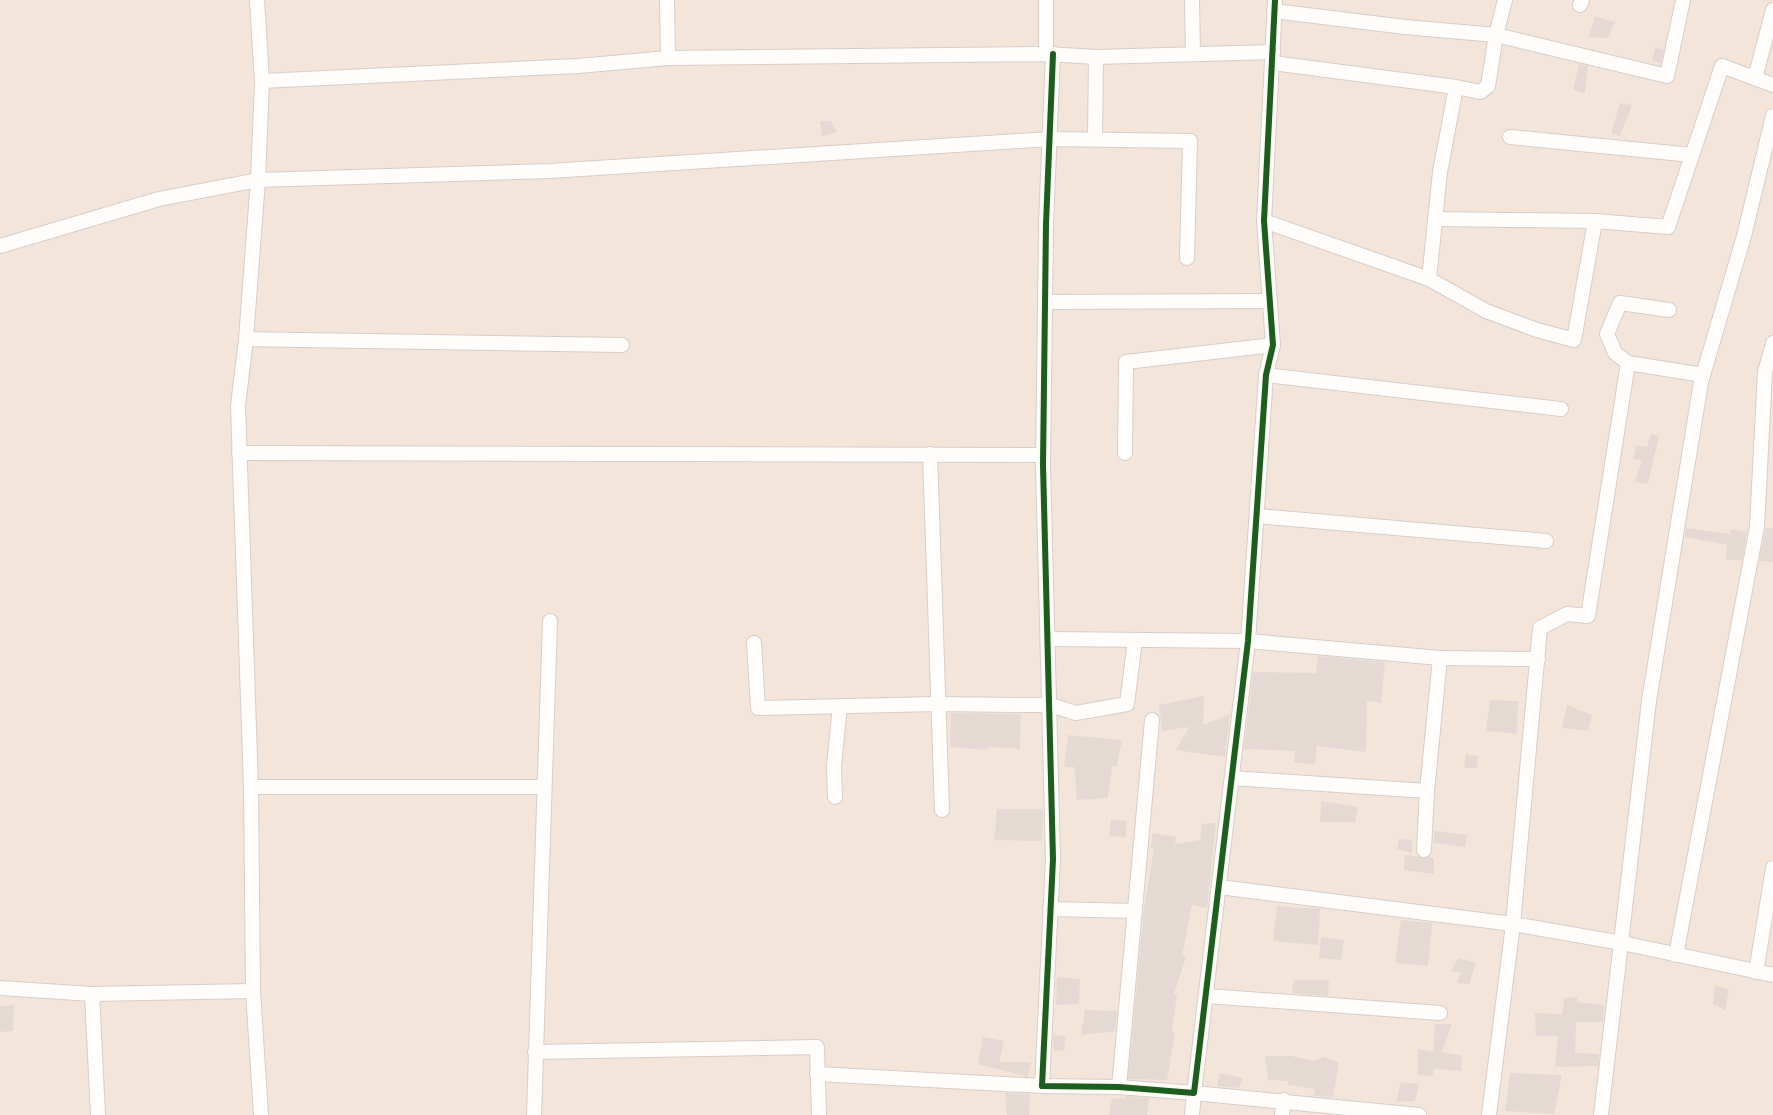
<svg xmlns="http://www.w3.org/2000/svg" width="1773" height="1115" font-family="Karla,sans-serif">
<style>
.residential{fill:#f4e5da}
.building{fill:#e5dad3}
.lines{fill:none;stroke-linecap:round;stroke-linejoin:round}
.street-casing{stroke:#d7cec8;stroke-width:16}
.street{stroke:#fefdfc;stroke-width:14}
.cycleway-casing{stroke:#fff7ee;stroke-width:9}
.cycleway{stroke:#1b5e20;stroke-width:6}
</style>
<rect width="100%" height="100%" fill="#f8f2ec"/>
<!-- residential -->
<rect class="residential" x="0" y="0" width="1773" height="1115"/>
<!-- building -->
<g class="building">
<polygon points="1595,16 1615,22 1608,38 1589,37"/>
<polygon points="1655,47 1664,50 1661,63 1652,61"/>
<polygon points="1579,64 1588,66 1585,93 1573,90"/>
<polygon points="1620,103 1632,105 1620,136 1611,133"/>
<polygon points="820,121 831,121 837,132 822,136"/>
<polygon points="1651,434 1659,436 1648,484 1635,482 1642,460 1633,459 1636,445 1647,447"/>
<polygon points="1686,528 1730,534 1731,529 1747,532 1742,560 1726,560 1727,545 1685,537"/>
<polygon points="1766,528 1773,528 1773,562 1759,561"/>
<polygon points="1318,656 1385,662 1381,703 1367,701 1366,752 1317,746 1315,765 1294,762 1295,751 1244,749 1253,672 1316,673"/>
<polygon points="1204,696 1203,725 1230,714 1225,757 1176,750 1189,727 1162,731 1159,705"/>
<polygon points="1490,700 1518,701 1517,734 1486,731"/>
<polygon points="1567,705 1592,715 1588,731 1562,728"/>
<polygon points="951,713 1021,714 1020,749 989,747 988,750 950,747"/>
<polygon points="1068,735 1122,740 1117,766 1112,766 1108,798 1077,800 1074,767 1064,767"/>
<polygon points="1466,754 1478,756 1477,768 1464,768"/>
<polygon points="1321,801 1358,807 1355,822 1320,822"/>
<polygon points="997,809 1043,809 1042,841 994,840"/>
<polygon points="1111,819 1126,821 1126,837 1109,836"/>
<polygon points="1216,823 1207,908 1192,905 1182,956 1186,957 1174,994 1177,994 1172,1031 1175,1032 1167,1080 1128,1079 1144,909 1154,849 1151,848 1152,833 1176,837 1175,844 1200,840 1202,824"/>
<polygon points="1434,831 1467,835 1465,847 1434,843"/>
<polygon points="1399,839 1412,840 1412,853 1397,849"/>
<polygon points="1405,855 1434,858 1434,874 1404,870"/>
<polygon points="1277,906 1320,909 1318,945 1273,941"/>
<polygon points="1401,920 1432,923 1428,966 1395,963"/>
<polygon points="1321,937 1344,940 1341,960 1319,958"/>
<polygon points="1458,958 1476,963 1469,984 1457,983 1461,972 1451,971"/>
<polygon points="1057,977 1080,979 1079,1004 1056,1005"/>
<polygon points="1294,980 1329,980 1328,996 1292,993"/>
<polygon points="1715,986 1729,989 1725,1010 1713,1004"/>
<polygon points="1577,997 1577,1002 1604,1005 1603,1022 1576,1022 1575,1053 1599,1054 1598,1066 1555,1067 1558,1036 1536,1036 1535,1013 1562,1014 1564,998"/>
<polygon points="14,1005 13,1031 0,1032 0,1006"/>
<polygon points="1085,1010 1117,1011 1115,1031 1081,1035"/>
<polygon points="1435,1024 1452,1024 1442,1052 1462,1056 1461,1071 1436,1069 1433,1070 1433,1076 1418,1075 1418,1049 1433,1052"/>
<polygon points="1053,1035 1066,1036 1064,1050 1054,1051"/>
<polygon points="983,1037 1004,1041 999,1062 1031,1062 1028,1077 978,1064"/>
<polygon points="1265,1056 1291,1056 1315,1061 1323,1057 1339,1062 1333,1097 1313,1096 1315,1089 1288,1085 1288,1081 1268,1080"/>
<polygon points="1220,1073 1243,1078 1239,1088 1217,1086"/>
<polygon points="1510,1073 1562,1075 1554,1114 1505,1111"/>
<polygon points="1401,1082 1419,1084 1415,1101 1396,1102"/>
<polygon points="1005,1093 1030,1094 1029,1115 1007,1115"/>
<polygon points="1125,1096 1149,1098 1147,1115 1109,1115 1112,1098 1125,1099"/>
</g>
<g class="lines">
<!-- street casing -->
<g class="street-casing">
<g id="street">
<polyline points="257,0 262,81 258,180 246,339 238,406 251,787 253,991 261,1115"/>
<polyline points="667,0 668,58"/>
<polyline points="1192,0 1193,53"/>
<polyline points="1505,0 1496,35 1667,76 1683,0"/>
<polyline points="1580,5 1582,0"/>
<polyline points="1274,11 1405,27 1496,35 1488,86 1480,92 1456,87"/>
<polyline points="1046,54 1046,0"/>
<polyline points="1053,54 1046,224 1043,465 1053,859 1042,1086 1119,1087 1194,1093 1248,641 1266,375 1273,345 1264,221 1275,0"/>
<polyline points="1273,63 1456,87 1440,172 1429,279 1486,311 1537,330 1574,340 1595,221"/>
<polyline points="1755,78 1773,10"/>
<polyline points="262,81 578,66 668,58 1046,54 1096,57 1273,52"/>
<polyline points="1510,137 1692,155"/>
<polyline points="1095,139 1096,57"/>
<polyline points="1436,219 1595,221 1668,227 1722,66 1773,85"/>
<polyline points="1264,221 1429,279"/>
<polyline points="0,246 159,199 258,180 550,171 1050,139 1190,141 1187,258"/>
<polyline points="1045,302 1269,301"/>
<polyline points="1669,310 1620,303 1607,334 1615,353 1628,363 1703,375"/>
<polyline points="246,339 622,345"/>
<polyline points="1266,375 1561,409"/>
<polyline points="239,453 1043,455"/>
<polyline points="1125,453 1126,362 1273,345"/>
<polyline points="930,454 942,810"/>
<polyline points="1257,516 1546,541"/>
<polyline points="1048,639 1248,641 1440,658 1427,791 1232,778"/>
<polyline points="754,643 758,708 937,704 1022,705 1050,705 1076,713 1127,704 1135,640"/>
<polyline points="1440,658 1538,659"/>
<polyline points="251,787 544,787"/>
<polyline points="835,797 834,766 840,706"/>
<polyline points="1424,850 1427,791"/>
<polyline points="1219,887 1513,924 1622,943 1773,975"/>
<polyline points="1050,909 1135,911"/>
<polyline points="1676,955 1757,527 1765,372 1773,343"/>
<polyline points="1756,972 1773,868"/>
<polyline points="0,988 92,994 253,991"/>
<polyline points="92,994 98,1115"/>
<polyline points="1207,996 1440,1013"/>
<polyline points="535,1052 817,1047 819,1115"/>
<polyline points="817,1074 1042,1086"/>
<polyline points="1119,1087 1152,720"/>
<polyline points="534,1115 550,621"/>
<polyline points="1192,1115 1194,1093 1419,1115"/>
<polyline points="1282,1115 1284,1100"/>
<polyline points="1489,1115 1513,924 1540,628 1567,614 1588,616 1628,363"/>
<polyline points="1601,1115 1649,701 1701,382 1744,236 1773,116"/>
</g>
</g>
<!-- street -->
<use href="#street" class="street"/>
<!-- cycleway casing -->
<g class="cycleway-casing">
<polyline id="cycleway" points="1053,54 1046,224 1043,465 1053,859 1042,1086 1119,1087 1194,1093 1248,641 1266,375 1273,345 1264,221 1275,0"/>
</g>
<!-- cycleway -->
<use href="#cycleway" class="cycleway"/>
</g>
</svg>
